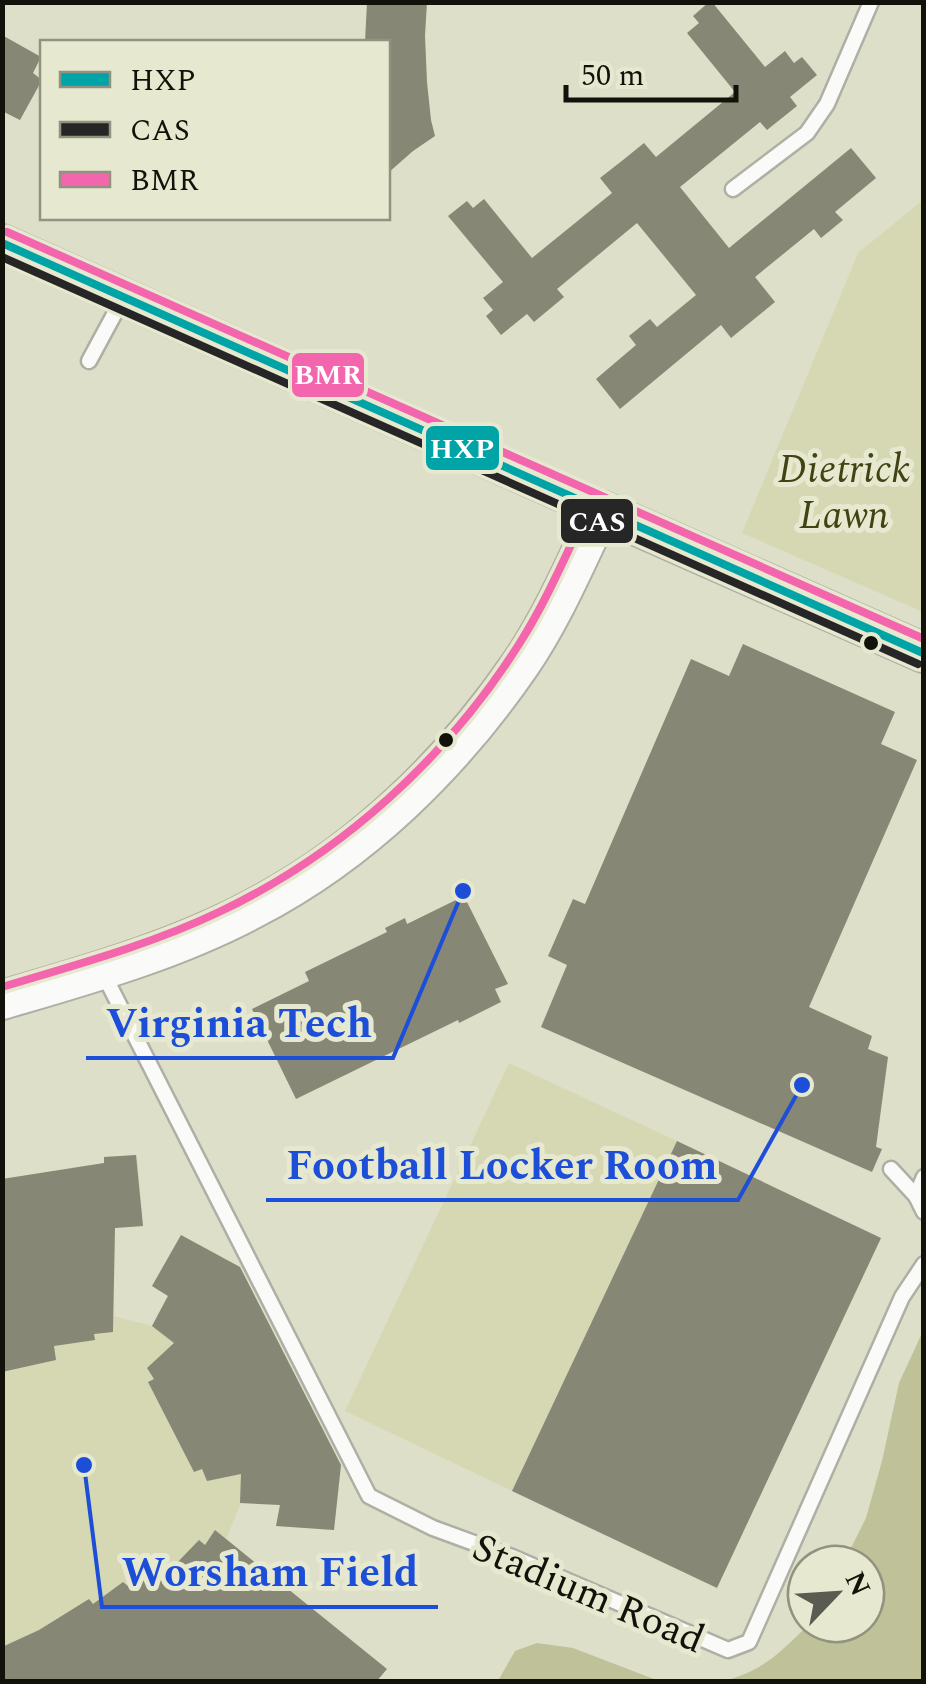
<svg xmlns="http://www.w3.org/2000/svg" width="926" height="1684" font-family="Spectral,serif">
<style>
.built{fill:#dedfc8;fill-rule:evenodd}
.green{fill:#d5d8b3}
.forest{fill:#bfc198}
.building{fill:#868774}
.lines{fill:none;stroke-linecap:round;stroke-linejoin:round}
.service-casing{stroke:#aeafa5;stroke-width:19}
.tertiary-casing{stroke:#aeafa5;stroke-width:40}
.secondary-casing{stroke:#aeafa5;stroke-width:42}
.service{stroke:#fafbf9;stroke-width:14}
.tertiary{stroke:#fafbf9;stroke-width:35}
.secondary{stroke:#fafbf9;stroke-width:38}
.bus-1-casing{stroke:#e6e8cf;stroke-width:15}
.bus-2-casing{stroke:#e6e8cf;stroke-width:15}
.bus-3-casing{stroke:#e6e8cf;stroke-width:15}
.bus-1{stroke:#00a4a7;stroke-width:8}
.bus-2{stroke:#262626;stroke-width:8}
.bus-3{stroke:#f365ac;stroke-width:8}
.bus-dot{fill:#12120a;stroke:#e6e8cf;stroke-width:4}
.labels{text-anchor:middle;stroke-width:10;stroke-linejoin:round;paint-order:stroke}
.park-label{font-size:40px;font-style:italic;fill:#424312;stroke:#e6e8cf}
.street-label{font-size:40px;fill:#12120a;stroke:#e6e8cf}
.leader{fill:none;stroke:#1d4ed8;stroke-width:4}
.callout-dot{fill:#1d4ed8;stroke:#e6e8cf;stroke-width:4}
.callout-label{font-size:42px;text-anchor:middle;font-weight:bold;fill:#1d4ed8;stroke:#e6e8cf;stroke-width:10;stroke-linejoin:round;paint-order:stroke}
.line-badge{stroke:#e6e8cf;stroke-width:4}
.badge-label{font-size:28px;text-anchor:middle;font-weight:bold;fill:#fff}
</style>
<rect width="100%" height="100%" fill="#e1e2d5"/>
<!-- built -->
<path class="built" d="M3 3H923V1681H3ZM42 42H388V218H42ZM806 1564H866V1624H806Z"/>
<!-- green -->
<g class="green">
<polygon points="923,200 923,612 742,533 858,253"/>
<polygon points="509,1063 677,1141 512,1491 345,1411"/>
<polygon points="137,1155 143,1226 115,1228 113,1316 152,1326 167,1296 152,1286 181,1235 240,1267 341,1465 334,1530 276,1526 279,1505 241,1503 226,1539 387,1669 376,1682 3,1682 3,1179 104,1163 104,1157"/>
</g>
<!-- forest -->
<g class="forest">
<path d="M923 1331V1681H724C763 1671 781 1652 809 1624H866V1564H843L866 1518 882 1461 899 1383Z"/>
<polygon points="537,1643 573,1648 659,1681 498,1681 515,1651"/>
</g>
<!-- building -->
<g class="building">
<polygon points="367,2 427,2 425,36 427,82 431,120 435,136 413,151 388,173 388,42 365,42"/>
<polygon points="709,2 712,2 765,67 785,51 794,63 802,57 817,75 790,97 797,106 767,130 760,122 680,187 729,248 851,148 876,178 835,212 843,220 821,238 814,229 755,277 775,302 731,338 721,325 620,409 596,379 636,345 629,336 650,319 657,327 696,295 637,223 557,289 564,297 534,322 527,314 501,335 486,316 493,310 483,298 503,282 448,216 467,201 473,208 484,199 532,258 612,193 600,178 623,160 644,143 656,157 735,92 687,33 699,23 693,16"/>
<polygon points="2,35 41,57 33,73 42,80 20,120 2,111"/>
<polygon points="743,644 895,712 881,744 917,760 809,1007 872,1036 868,1049 888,1057 876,1147 882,1149 872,1172 541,1027 567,965 548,956 573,899 585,904 691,659 729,676"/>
<polygon points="464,896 508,984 495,989 501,1002 459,1023 458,1020 296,1099 252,1009 309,981 305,972 387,932 385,928 405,918 407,924"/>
<polygon points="677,1141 881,1238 717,1588 512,1491"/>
<polygon points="136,1155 143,1226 115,1228 113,1332 94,1334 95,1340 54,1346 56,1360 2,1372 2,1179 104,1163 104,1157"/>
<polygon points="181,1235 240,1267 341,1465 334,1530 276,1526 280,1505 240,1503 241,1474 207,1481 202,1469 194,1472 148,1382 154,1379 147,1368 174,1343 152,1326 168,1296 152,1286"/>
<polygon points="215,1530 387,1669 376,1682 2,1682 2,1647 39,1630 89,1599 93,1604 123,1582 129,1587 160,1561 170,1570 199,1540 205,1545"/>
</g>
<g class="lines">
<!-- service casing -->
<g class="service-casing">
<g id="service">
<polyline points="733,189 807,133 827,104 871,2"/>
<polyline points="89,361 123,298"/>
<polyline points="102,971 369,1496 433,1528 512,1557 728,1650 749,1642 902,1297 924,1264"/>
<polyline points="891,1169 916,1196 924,1212"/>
<polyline points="916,1196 924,1177"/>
</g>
</g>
<!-- tertiary casing -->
<g class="tertiary-casing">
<polyline id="tertiary" points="2,243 601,510"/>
</g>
<!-- secondary casing -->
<g class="secondary-casing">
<path id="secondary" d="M2 1000C87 975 174 951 253 909 361 853 451 765 520 665 553 617 576 562 601 510L924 653"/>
</g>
<!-- service -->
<use href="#service" class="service"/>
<!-- tertiary -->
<use href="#tertiary" class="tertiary"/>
<!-- secondary -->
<use href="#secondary" class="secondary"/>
<!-- bus-1 casing -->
<g class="bus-1-casing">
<polyline id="bus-1" points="2,243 923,653"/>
</g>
<!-- bus-2 casing -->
<g class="bus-2-casing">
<polyline id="bus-2" points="2,257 918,664"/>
</g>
<!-- bus-3 casing -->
<g class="bus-3-casing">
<g id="bus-3">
<polyline points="7,232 924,639"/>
<path d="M2 987C75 965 150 945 219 912 342 854 449 756 521 641 548 598 568 550 590 505"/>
</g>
</g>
<!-- bus-1 -->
<use href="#bus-1" class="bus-1"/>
<!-- bus-2 -->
<use href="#bus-2" class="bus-2"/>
<!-- bus-3 -->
<use href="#bus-3" class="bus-3"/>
</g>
<!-- markers -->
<g class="bus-dot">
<circle cx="871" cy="643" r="9"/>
<circle cx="446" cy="740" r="9"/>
</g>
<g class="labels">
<!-- park labels -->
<g class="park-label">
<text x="844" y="482">Dietrick<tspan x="844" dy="46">Lawn</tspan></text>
</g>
<!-- street labels -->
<g class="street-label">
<text transform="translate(589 1592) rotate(23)" y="14">Stadium Road</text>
</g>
</g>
<!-- callouts -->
<path class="leader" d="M463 891L393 1058H86M802 1085L738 1200H266M84 1465L102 1607H438"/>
<g class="callout-dot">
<circle cx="463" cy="891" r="10"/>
<circle cx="802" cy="1085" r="10"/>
<circle cx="84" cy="1465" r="10"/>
</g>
<g class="callout-label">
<text x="239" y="1037">Virginia Tech</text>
<text x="502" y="1179">Football Locker Room</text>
<text x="270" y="1586">Worsham Field</text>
</g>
<g class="line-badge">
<rect x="290" y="351" width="76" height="48" rx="10" fill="#f365ac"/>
<rect x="424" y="424" width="77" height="48" rx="10" fill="#00a4a7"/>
<rect x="559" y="497" width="76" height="48" rx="10" fill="#262626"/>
</g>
<g class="badge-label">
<text x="328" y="384">BMR</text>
<text x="462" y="458">HXP</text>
<text x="597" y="531">CAS</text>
</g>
<!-- border -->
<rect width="926" height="1684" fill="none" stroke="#12120a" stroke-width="10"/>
<!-- legend -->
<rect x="40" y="40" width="350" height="180" fill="#e6e8cf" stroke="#919280" stroke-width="2.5"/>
<rect x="60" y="72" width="50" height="15" fill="#00a4a7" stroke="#919280" stroke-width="2.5"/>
<text x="130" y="90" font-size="30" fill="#12120a">HXP</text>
<rect x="60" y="122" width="50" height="15" fill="#262626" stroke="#919280" stroke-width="2.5"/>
<text x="130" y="140" font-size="30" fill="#12120a">CAS</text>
<rect x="60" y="172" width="50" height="15" fill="#f365ac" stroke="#919280" stroke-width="2.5"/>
<text x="130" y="190" font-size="30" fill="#12120a">BMR</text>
<!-- north arrow -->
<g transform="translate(836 1594) rotate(65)"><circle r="48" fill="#e6e8cf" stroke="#919280" stroke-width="2.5"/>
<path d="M0-8L18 38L0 25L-18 38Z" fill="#5a5b51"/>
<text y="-15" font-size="28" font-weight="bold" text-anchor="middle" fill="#12120a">N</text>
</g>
<!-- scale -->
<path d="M566 85v15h170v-15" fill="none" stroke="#12120a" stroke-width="5"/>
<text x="581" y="85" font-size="30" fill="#12120a" stroke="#e6e8cf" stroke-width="8" paint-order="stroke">50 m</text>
</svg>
